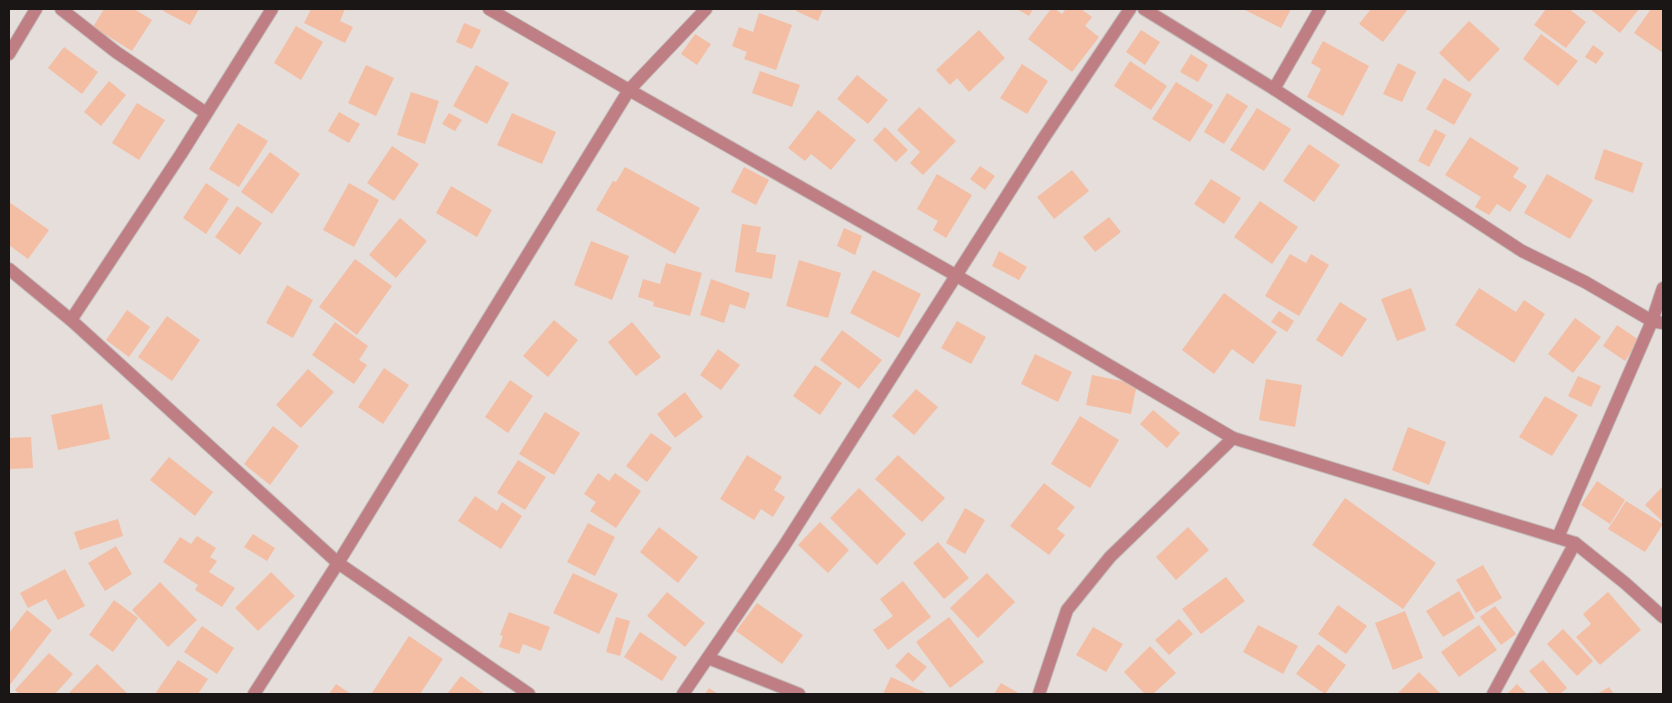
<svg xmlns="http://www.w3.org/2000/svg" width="1672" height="703" font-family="'Exo 2',sans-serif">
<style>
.building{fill:#f3bea4}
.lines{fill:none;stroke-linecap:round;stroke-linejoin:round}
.minor-casing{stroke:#c1bab7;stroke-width:14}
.minor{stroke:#be7e84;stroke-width:12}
</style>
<rect width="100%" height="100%" fill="#e6deda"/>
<!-- building -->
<g class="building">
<polygon points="104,9 134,9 152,20 132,51 93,27"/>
<polygon points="164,9 199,9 190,25 163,11"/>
<polygon points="311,9 345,9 340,21 353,27 345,43 304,23"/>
<polygon points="797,9 823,9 818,21 796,11"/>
<polygon points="1017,9 1033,9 1029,16"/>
<polygon points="1051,9 1055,9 1062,14 1066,9 1081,9 1092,17 1085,26 1099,37 1072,72 1028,39"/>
<polygon points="1243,9 1291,9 1281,28"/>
<polygon points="1371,9 1408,9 1383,42 1359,24"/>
<polygon points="1546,9 1569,9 1586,22 1566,48 1534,25"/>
<polygon points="1590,9 1639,9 1620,33"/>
<polygon points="1651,9 1663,10 1663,53 1634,33"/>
<polygon points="759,13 792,25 776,70 744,59 747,52 732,46 739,27 753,32"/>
<polygon points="1469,21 1500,49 1469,82 1439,53"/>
<polygon points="464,23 481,30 472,49 456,42"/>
<polygon points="296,26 323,42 301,80 274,63"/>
<polygon points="979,30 1005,58 969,92 957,78 950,85 936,70"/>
<polygon points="1141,30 1160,42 1145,65 1126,52"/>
<polygon points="695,34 711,44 697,65 681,54"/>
<polygon points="1541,34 1578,61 1558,86 1523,59"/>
<polygon points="1323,41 1369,66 1343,116 1307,97 1321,69 1311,63"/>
<polygon points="1593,45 1604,53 1596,64 1585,57"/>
<polygon points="64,47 98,72 82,94 48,68"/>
<polygon points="1191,54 1208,65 1198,82 1180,72"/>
<polygon points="1130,61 1167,86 1151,110 1114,86"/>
<polygon points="1398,63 1416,72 1402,102 1383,94"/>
<polygon points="1022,64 1048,81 1027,114 1000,98"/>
<polygon points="366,65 394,78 376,116 348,103"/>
<polygon points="476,65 509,83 487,124 453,106"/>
<polygon points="760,71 800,85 792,107 752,93"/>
<polygon points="857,75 888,100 868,124 837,99"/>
<polygon points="1444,78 1472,94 1454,125 1426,109"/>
<polygon points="109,81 126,95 101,126 84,112"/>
<polygon points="1176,82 1213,105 1190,142 1152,119"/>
<polygon points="411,92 439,101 425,144 397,135"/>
<polygon points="1227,93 1248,106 1224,144 1204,132"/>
<polygon points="137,103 165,120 139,160 112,143"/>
<polygon points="919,107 956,141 923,175 910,163 920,152 897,130"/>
<polygon points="1257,108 1291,129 1264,171 1230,150"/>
<polygon points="818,110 856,140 831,170 811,154 805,161 788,148"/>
<polygon points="339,112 360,124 349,143 328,131"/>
<polygon points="449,113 462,120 455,131 442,124"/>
<polygon points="512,113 556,132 542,164 497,145"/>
<polygon points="238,123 268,141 239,187 209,169"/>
<polygon points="885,127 908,150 896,162 873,140"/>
<polygon points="1435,129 1446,135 1429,167 1418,161"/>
<polygon points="1470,137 1519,168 1513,177 1527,186 1510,212 1497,204 1489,215 1475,207 1481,197 1445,175"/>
<polygon points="1309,144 1340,165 1314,202 1283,181"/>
<polygon points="392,146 419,164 394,201 367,183"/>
<polygon points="1604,149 1643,163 1633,193 1594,179"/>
<polygon points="270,152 300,174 272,214 241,192"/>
<polygon points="980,166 995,176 985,190 970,179"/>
<polygon points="625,167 700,208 675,254 596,210 613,181 616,182"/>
<polygon points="744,167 769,180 756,205 731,192"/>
<polygon points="1072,170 1089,191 1054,219 1037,197"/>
<polygon points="937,174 972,195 946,238 933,230 938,221 917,209"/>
<polygon points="1547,174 1593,200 1570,239 1524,213"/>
<polygon points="1211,179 1241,198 1224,224 1194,204"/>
<polygon points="206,183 229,199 206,234 183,218"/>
<polygon points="349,183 379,200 354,247 323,230"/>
<polygon points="451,186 492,210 477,237 436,213"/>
<polygon points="1260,201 1298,227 1272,264 1234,237"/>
<polygon points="9,202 49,230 28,259 9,245"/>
<polygon points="237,206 262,223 240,255 215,237"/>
<polygon points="1109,217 1121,232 1095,252 1083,237"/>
<polygon points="400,218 427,241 396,278 369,255"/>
<polygon points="742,224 761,227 756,252 776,255 772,279 735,272"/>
<polygon points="844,228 862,236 855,255 837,246"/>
<polygon points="591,241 629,256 612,300 574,285"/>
<polygon points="999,251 1027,267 1019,280 992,266"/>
<polygon points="1290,254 1306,263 1311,254 1329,265 1299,316 1265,296"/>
<polygon points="355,259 392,286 357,335 319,307"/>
<polygon points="799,260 841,273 828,318 786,306"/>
<polygon points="666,263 702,273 690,316 653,306 654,302 638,297 643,279 660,284"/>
<polygon points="873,270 921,294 899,338 850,313"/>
<polygon points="711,279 750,293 745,309 730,304 724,323 700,315"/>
<polygon points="287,285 313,300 293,338 266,323"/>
<polygon points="1411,288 1426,330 1397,341 1381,299"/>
<polygon points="1479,288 1516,312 1524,300 1545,314 1514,363 1455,325"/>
<polygon points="1224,293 1277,332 1253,364 1232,349 1214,374 1182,350"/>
<polygon points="1340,302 1367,319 1342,357 1316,340"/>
<polygon points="127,310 150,327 129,357 106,340"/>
<polygon points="1279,311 1294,321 1287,332 1271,322"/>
<polygon points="167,316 200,340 172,381 138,357"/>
<polygon points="1575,318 1601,337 1573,373 1548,354"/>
<polygon points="554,320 578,340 548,377 523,356"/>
<polygon points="957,321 986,337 971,364 941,348"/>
<polygon points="335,322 368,346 359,360 367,365 354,384 312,355"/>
<polygon points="632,322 661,357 636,376 608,342"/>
<polygon points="1617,325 1639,340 1625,361 1603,346"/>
<polygon points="842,330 882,360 859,389 820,360"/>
<polygon points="718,349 740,365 721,390 700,375"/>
<polygon points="1035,354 1072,372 1058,402 1021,384"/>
<polygon points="815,365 842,383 820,415 793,396"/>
<polygon points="384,368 409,385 383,424 358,407"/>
<polygon points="308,369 334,392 301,428 276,405"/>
<polygon points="1092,375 1137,384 1131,414 1086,405"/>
<polygon points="1578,376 1601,386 1591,407 1568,396"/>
<polygon points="1266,379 1302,385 1295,427 1259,420"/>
<polygon points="510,380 533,396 508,433 485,417"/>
<polygon points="916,389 938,407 914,435 892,416"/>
<polygon points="685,392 703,417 675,438 657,414"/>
<polygon points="1545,396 1578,415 1552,456 1519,437"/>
<polygon points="102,404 110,439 58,450 51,415"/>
<polygon points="1153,410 1180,433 1167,448 1140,424"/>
<polygon points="545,412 580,433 554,475 519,454"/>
<polygon points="1080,416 1119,440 1090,488 1051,464"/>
<polygon points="273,426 299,446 270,485 244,464"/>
<polygon points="1408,427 1446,442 1429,485 1392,470"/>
<polygon points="651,433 672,448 647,482 626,466"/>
<polygon points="31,437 33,468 9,469 9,438"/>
<polygon points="747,455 782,477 774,490 785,497 773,517 761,509 754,520 720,499"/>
<polygon points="898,455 945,498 922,522 875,479"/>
<polygon points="169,457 213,492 195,516 150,480"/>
<polygon points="518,460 546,477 525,510 497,493"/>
<polygon points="598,473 609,481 615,473 641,491 616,528 590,511 596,502 584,494"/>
<polygon points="1597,481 1625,500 1610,524 1581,505"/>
<polygon points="1044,483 1075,507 1057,529 1065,535 1049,555 1010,526"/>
<polygon points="1663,486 1663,522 1645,505"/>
<polygon points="859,488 906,534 877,565 830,518"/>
<polygon points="475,496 497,511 502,502 522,516 501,549 458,521"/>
<polygon points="1345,498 1436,563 1403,609 1312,545"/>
<polygon points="1626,501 1663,524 1645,552 1608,529"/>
<polygon points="965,508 985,520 965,554 946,543"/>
<polygon points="118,519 123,536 80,550 74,532"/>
<polygon points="820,522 849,550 828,573 798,545"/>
<polygon points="588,523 615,537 595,576 567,562"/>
<polygon points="659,527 698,557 678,583 640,552"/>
<polygon points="1188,527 1209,550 1176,580 1156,557"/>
<polygon points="253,534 275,548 267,561 244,547"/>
<polygon points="197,536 216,548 210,557 217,561 209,572 235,588 222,607 195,590 198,585 163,562 180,537 191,544"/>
<polygon points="938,542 969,578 944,599 913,563"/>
<polygon points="116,546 132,574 105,591 88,563"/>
<polygon points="1483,565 1502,598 1476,613 1456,580"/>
<polygon points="65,569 85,606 58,620 46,599 28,608 20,593"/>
<polygon points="271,572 295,596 258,631 235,608"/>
<polygon points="573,573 618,594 599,634 553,613"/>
<polygon points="987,573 1015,602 978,638 950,608"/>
<polygon points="1226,577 1245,601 1201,634 1182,609"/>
<polygon points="903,581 931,617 888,650 873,630 893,616 880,599"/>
<polygon points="160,582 197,620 168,647 132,610"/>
<polygon points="1459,591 1475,618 1443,637 1426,611"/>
<polygon points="667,592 705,623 685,647 647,616"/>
<polygon points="1608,592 1641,630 1600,665 1576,637 1591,624 1583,614"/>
<polygon points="114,600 138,618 113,652 89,635"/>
<polygon points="757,603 803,635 782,664 736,631"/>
<polygon points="1338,605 1367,626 1346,654 1318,634"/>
<polygon points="1495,606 1516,634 1501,645 1480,617"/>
<polygon points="27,610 52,630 9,686 9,633"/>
<polygon points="1405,611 1423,658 1393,670 1375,623"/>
<polygon points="509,612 550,627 541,651 523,644 519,654 499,647 503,636 500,635"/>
<polygon points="616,617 630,621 620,656 606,652"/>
<polygon points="949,617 984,662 950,688 916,642"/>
<polygon points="1179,619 1193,634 1169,655 1155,640"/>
<polygon points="1258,625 1298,646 1283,674 1243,652"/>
<polygon points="1479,625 1497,650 1459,677 1441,652"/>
<polygon points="202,626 234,648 217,674 184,652"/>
<polygon points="1093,627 1123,644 1106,672 1076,655"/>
<polygon points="1563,629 1593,661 1577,676 1547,644"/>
<polygon points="640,632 677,657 662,681 624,657"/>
<polygon points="409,636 443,659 420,694 374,694 372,693"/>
<polygon points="1318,644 1346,665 1325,694 1296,674"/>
<polygon points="1150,646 1176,673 1153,694 1145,694 1124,672"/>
<polygon points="908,652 927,667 913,682 895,666"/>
<polygon points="49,653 73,674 55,694 19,694 15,690"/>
<polygon points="178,660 208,679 198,694 155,694"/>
<polygon points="1543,660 1567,688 1560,694 1549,694 1529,671"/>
<polygon points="97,664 128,694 68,694"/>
<polygon points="1419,672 1441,694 1397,694"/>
<polygon points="461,676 485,694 447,694"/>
<polygon points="891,677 928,694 883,694"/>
<polygon points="1001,683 1020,694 994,694"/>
<polygon points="336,684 351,694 329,694"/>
<polygon points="1517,684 1527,694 1507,694"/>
<polygon points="1609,687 1614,694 1597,694"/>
<polygon points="709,688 718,694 705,694"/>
</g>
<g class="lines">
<!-- minor casing -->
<g class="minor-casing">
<g id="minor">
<polyline points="61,9 116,52 206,113"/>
<polyline points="489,9 629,90 957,276 1233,438 1575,543 1625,583 1663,617"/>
<polyline points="1144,9 1274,89 1522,251 1585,282 1652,321 1663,323"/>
<polyline points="9,54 36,9"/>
<polyline points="1274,89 1320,9"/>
<polyline points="9,269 71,320 338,563 529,694"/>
<polyline points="71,320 181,154 272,9"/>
<polyline points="1558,537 1652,321 1663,288"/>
<polyline points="708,658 799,694"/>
<polyline points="254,694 338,563 629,90 706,9"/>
<polyline points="683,694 784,546 1043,139 1130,9"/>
<polyline points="1039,694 1067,610 1110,557 1233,438"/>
<polyline points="1493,694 1575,543"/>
</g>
</g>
<!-- minor -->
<use href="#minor" class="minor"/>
</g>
<!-- border -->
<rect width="1672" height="703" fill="none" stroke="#191615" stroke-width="20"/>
</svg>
